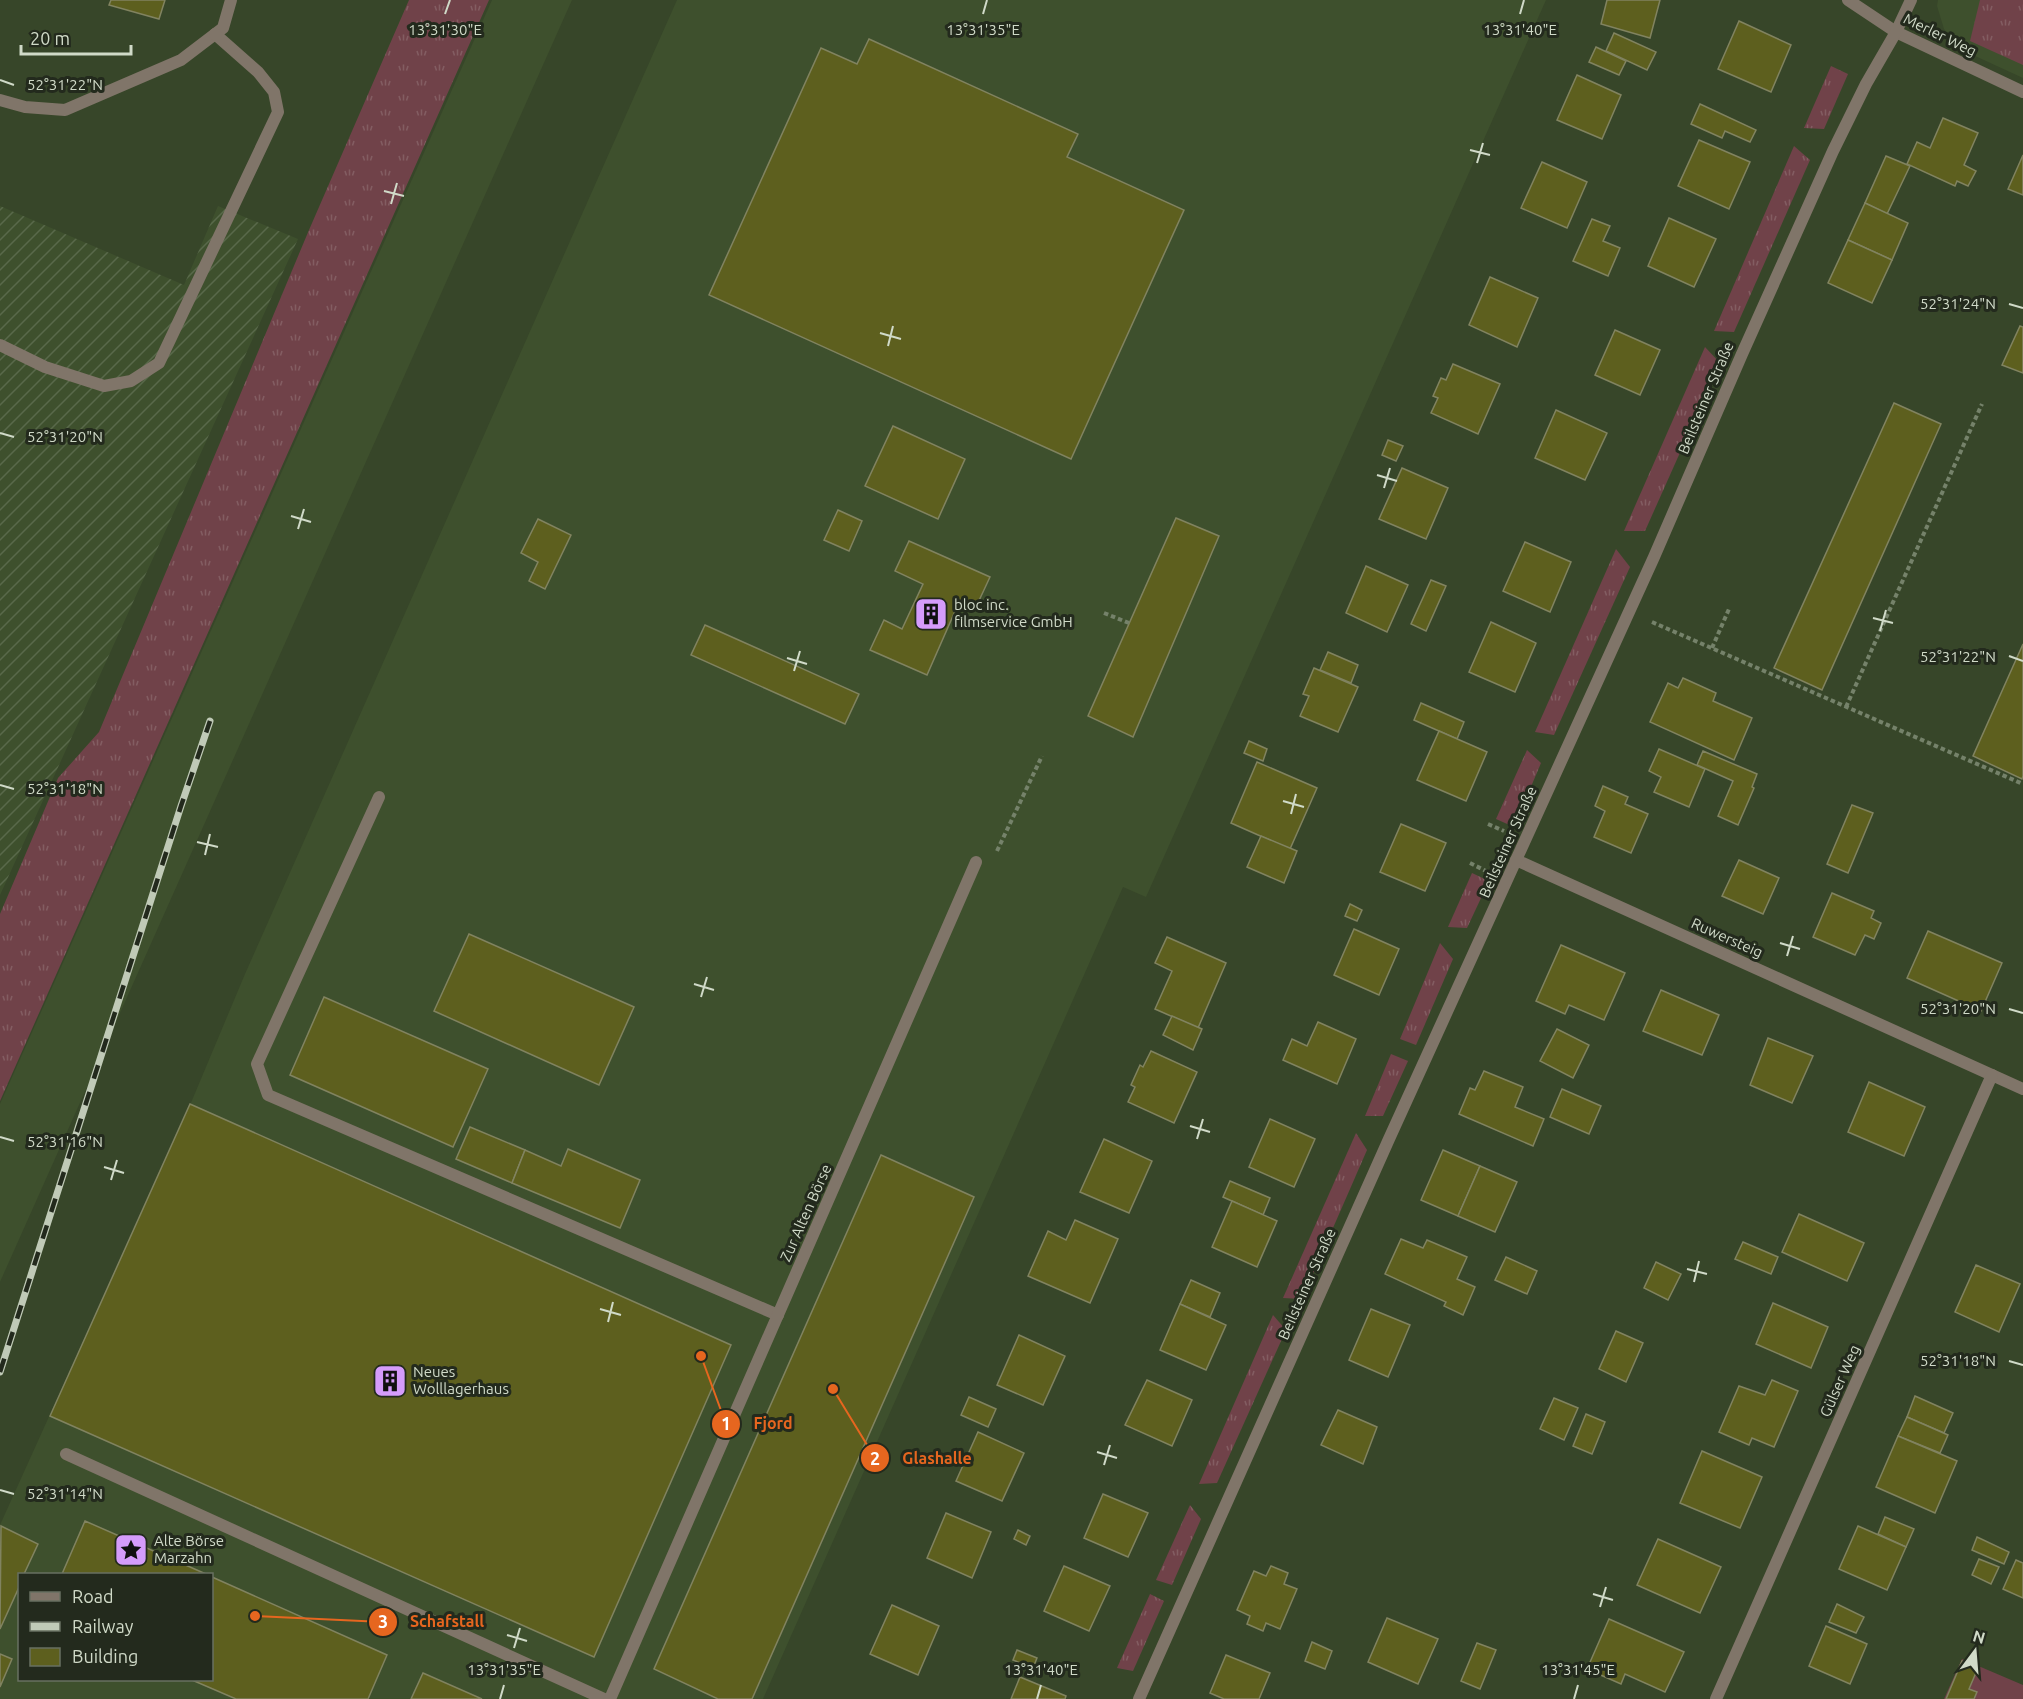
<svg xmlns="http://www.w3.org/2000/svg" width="2023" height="1699" font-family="Ubuntu,sans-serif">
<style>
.built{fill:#3e502d;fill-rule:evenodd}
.industrial{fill:url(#industrial-furrows)}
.grass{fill:url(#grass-tufts)}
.garden{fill:#704249}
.building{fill:#5d5f1e;stroke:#818360;stroke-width:1.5}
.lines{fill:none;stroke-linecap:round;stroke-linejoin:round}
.path{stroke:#75826a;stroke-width:4;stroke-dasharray:4.5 3;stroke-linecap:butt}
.service{stroke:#807569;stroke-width:12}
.minor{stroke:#807569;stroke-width:12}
.rail-casing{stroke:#c0cab7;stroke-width:7}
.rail{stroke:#232a1d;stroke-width:4.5;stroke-dasharray:14;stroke-linecap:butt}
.ticks{fill:none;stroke:#d0dac8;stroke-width:2}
.labels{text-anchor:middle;stroke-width:6;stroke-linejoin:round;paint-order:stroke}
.street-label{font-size:15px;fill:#d0dac8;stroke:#232a1d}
.poi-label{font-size:15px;fill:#d0dac8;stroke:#232a1d;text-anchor:start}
.ticks-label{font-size:15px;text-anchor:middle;fill:#d0dac8;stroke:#232a1d;stroke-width:6;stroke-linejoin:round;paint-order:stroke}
.leader{fill:none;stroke:#e6661f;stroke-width:2}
.callout-dot{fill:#e6661f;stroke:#232a1d;stroke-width:2}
.mark-label{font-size:18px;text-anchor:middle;font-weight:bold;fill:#fff}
.callout-label{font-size:16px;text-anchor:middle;font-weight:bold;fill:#e6661f;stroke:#232a1d;stroke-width:6;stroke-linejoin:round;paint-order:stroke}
</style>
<defs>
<pattern id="industrial-furrows" width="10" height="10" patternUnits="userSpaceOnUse" patternTransform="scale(1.5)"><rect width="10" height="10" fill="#3e502d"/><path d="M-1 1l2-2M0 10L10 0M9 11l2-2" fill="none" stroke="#59694a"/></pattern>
<pattern id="grass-tufts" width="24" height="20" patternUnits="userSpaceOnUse" patternTransform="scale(1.5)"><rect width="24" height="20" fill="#704249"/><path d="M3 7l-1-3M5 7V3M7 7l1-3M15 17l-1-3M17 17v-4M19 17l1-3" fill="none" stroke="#835d62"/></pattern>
</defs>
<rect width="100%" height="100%" fill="#374629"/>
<!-- built -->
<g class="built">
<polygon points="492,0 572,0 0,1282 0,1104"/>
<path d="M677 0H1546L1146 897 1123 887 763 1699H0V1525L193 1098 245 974ZM20 1574H212V1680H20Z"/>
<polygon points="1938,0 2023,0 2023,78 1960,49 1944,29 1937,6"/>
</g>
<!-- industrial -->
<polygon class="industrial" points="0,206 184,285 218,206 298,239 0,895"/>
<!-- grass -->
<g class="grass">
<polygon points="409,0 489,0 0,1101 0,914 58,778 99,732 309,230"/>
<polygon points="1980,0 2023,0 2023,65 1970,41"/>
<polygon points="1831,66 1848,74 1824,129 1804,128"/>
<polygon points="1794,146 1810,160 1734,332 1714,331"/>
<polygon points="1705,347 1720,363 1645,531 1624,531"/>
<polygon points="1616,549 1630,567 1554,735 1535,732"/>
<polygon points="1527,750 1541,763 1514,827 1496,819"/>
<polygon points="1472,873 1489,881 1467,928 1448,927"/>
<polygon points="1440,943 1453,959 1416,1045 1400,1039"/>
<polygon points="1391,1054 1408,1061 1383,1116 1365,1116"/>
<polygon points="1356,1133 1367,1150 1302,1299 1283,1298"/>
<polygon points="1273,1315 1286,1330 1217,1483 1199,1484"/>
<polygon points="1190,1505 1201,1519 1172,1585 1156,1580"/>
<polygon points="1150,1594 1164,1601 1133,1671 1117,1668"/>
</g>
<!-- garden -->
<polygon class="garden" points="1962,1659 2023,1685 2023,1699 1944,1699"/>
<!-- building -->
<g class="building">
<polygon points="111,0 165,0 159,19 109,5"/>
<polygon points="1607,0 1660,0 1650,38 1601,24"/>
<polygon points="1739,21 1791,45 1771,92 1718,69"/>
<polygon points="1614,33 1656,52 1647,70 1606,51"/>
<polygon points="869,39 1078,134 1067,157 1184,210 1071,459 709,295 821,48 857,64"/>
<polygon points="1596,47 1626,61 1619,75 1589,62"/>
<polygon points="1577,75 1621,95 1602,139 1557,120"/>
<polygon points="1700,104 1756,130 1750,142 1725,131 1722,138 1691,124"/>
<polygon points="1943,118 1978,133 1964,165 1976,171 1968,186 1957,181 1955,186 1907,164 1917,142 1930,148"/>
<polygon points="1699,140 1750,162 1729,209 1678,186"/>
<polygon points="2023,155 2023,195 2008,189"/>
<polygon points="1886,156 1910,166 1887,214 1865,203"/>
<polygon points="1542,162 1587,182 1567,228 1521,208"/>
<polygon points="1865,203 1908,223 1892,260 1848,240"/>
<polygon points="1669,218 1716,239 1694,287 1648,266"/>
<polygon points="1592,219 1610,226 1603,241 1620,248 1608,276 1573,261"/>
<polygon points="1848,240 1892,260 1872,303 1828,283"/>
<polygon points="1490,277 1538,298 1517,347 1469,325"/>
<polygon points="2020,326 2023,327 2023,373 2002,365"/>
<polygon points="1615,330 1660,350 1640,395 1595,375"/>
<polygon points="1453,364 1500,384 1478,434 1431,413 1438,398 1433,396 1441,378 1446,380"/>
<polygon points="1894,403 1941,424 1822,690 1774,668"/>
<polygon points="1556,410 1607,433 1585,480 1535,458"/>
<polygon points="893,426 965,459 938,519 865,486"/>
<polygon points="1388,440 1403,446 1396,461 1382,455"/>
<polygon points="1402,468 1448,488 1426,539 1379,519"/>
<polygon points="838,510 862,521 849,551 824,540"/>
<polygon points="1176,518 1219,536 1133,737 1088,716"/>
<polygon points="538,519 571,535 545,589 529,581 538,562 521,553"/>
<polygon points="909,541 990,577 976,607 960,600 927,675 870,650 884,620 902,629 923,584 895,571"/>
<polygon points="1525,542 1571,562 1550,612 1503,591"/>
<polygon points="1366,566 1408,585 1387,632 1346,613"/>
<polygon points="1431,580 1446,586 1426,631 1411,624"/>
<polygon points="1491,622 1536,643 1515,692 1469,672"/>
<polygon points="705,625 859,694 845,724 691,655"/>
<polygon points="2023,644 2023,776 2022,779 1973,756"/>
<polygon points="1328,652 1358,665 1351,683 1320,670"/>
<polygon points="1314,668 1358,687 1338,732 1300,716 1309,696 1303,694"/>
<polygon points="1683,678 1716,693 1713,701 1752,718 1734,760 1650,722 1668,683 1678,688"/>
<polygon points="1421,703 1464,722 1457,739 1414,720"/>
<polygon points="1439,731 1487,752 1466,801 1417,780"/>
<polygon points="1249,741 1267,749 1263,761 1244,753"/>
<polygon points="1659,749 1705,769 1689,807 1654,792 1661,777 1649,771"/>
<polygon points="1703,751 1757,774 1752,787 1754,788 1738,825 1718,816 1733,781 1697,765"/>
<polygon points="1257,762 1317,788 1290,849 1231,823"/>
<polygon points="1603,786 1628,797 1625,804 1648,814 1631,853 1594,837 1605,811 1595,806"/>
<polygon points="1852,805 1873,813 1848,873 1827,864"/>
<polygon points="1401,824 1446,843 1425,891 1380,872"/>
<polygon points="1261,836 1297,851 1284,883 1247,867"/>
<polygon points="1739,860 1779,878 1763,914 1722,896"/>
<polygon points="1832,893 1874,911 1871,918 1881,923 1874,939 1865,935 1855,955 1813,937"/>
<polygon points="1350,904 1362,910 1357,921 1345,916"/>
<polygon points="1354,929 1399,949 1379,995 1334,975"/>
<polygon points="1928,931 2002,963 1981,1011 1907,978"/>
<polygon points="469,934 634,1007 599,1085 434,1011"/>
<polygon points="1167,937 1226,963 1198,1028 1155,1009 1172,971 1155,963"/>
<polygon points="1561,945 1625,973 1604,1020 1569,1005 1565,1014 1536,1001"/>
<polygon points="1661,990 1719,1015 1702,1055 1643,1031"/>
<polygon points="324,997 488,1069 453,1147 290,1075"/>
<polygon points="1172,1016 1202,1029 1193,1050 1163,1035"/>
<polygon points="1318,1022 1356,1039 1337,1084 1283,1060 1292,1039 1307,1046"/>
<polygon points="1557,1029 1589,1045 1573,1078 1540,1061"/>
<polygon points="1768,1038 1813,1056 1792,1103 1750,1085"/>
<polygon points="1151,1051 1197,1072 1174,1123 1128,1102 1135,1087 1131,1085 1140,1065 1143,1067"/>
<polygon points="1484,1071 1523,1087 1515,1107 1544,1119 1533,1146 1459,1114 1470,1088 1475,1090"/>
<polygon points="1869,1082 1925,1107 1904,1156 1848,1132"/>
<polygon points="1562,1089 1601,1106 1589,1134 1550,1117"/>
<polygon points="190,1104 731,1345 594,1657 50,1416"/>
<polygon points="1270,1119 1315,1139 1294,1187 1249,1167"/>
<polygon points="470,1127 525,1150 512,1183 456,1159"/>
<polygon points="1104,1139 1152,1161 1129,1213 1080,1192"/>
<polygon points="568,1149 640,1180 620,1228 512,1183 525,1150 561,1166"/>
<polygon points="1443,1150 1480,1166 1458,1216 1421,1200"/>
<polygon points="881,1155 974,1197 752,1699 718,1699 654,1669"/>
<polygon points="1480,1166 1517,1182 1495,1232 1458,1216"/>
<polygon points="1230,1181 1270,1198 1263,1215 1223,1197"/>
<polygon points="1232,1201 1277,1221 1257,1267 1212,1247"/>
<polygon points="1799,1214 1864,1243 1847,1281 1782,1252"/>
<polygon points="1075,1220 1118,1239 1090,1303 1028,1276 1048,1231 1066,1240"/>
<polygon points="1401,1239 1423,1248 1427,1240 1467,1257 1457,1279 1475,1287 1463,1315 1444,1306 1446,1302 1385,1274"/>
<polygon points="1743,1242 1778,1257 1771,1274 1735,1259"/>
<polygon points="1506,1257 1537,1271 1527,1294 1495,1280"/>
<polygon points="1656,1262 1681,1274 1668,1300 1644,1288"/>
<polygon points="1976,1265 2020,1284 1999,1332 1955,1312"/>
<polygon points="1191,1280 1220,1293 1210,1317 1180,1304"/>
<polygon points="1773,1303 1828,1327 1811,1368 1756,1344"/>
<polygon points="1180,1304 1226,1325 1206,1370 1160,1350"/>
<polygon points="1371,1309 1410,1325 1388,1377 1349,1360"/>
<polygon points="1616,1331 1643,1343 1626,1382 1599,1369"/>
<polygon points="1019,1335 1065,1356 1043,1405 997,1385"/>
<polygon points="1147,1380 1192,1400 1172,1446 1125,1425"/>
<polygon points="1772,1380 1798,1391 1774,1447 1752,1438 1749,1445 1719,1432 1739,1386 1765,1395"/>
<polygon points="1915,1396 1953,1413 1944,1433 1907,1417"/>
<polygon points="969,1397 996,1409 988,1427 961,1415"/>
<polygon points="1554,1398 1578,1408 1564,1440 1540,1429"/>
<polygon points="1338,1410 1377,1427 1363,1464 1321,1445"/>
<polygon points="1586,1414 1605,1422 1592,1454 1573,1446"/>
<polygon points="1907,1417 1948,1435 1940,1453 1898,1436"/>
<polygon points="978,1432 1024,1453 1002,1501 956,1481"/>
<polygon points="1898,1436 1957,1461 1935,1513 1876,1487"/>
<polygon points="1702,1451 1762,1477 1740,1528 1680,1503"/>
<polygon points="1103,1494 1148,1513 1128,1557 1084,1538"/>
<polygon points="946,1513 991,1532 972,1578 927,1558"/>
<polygon points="1885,1517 1914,1529 1906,1547 1878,1534"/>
<polygon points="85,1521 206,1574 62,1574"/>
<polygon points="1,1526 38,1544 24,1574 20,1574 20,1585 0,1629"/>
<polygon points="1858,1526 1906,1547 1887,1590 1839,1569"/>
<polygon points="1018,1530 1030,1536 1026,1545 1014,1539"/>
<polygon points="1977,1537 2009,1552 2004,1564 1972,1550"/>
<polygon points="1658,1539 1721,1567 1700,1613 1637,1585"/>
<polygon points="1979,1559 1999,1567 1991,1584 1972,1575"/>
<polygon points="2016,1560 2023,1563 2023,1598 2003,1589"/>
<polygon points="1064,1566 1110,1586 1089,1631 1044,1611"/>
<polygon points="1271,1566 1288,1573 1284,1584 1297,1589 1280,1629 1266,1623 1263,1631 1247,1624 1250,1616 1237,1610 1254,1571 1266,1576"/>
<polygon points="212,1577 387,1655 368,1699 236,1699 192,1680 212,1680"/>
<polygon points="1837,1604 1864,1617 1856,1633 1829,1622"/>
<polygon points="892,1605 939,1626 918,1675 870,1654"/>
<polygon points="1387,1618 1438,1639 1418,1684 1368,1662"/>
<polygon points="1609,1619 1684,1652 1665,1692 1625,1674 1621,1684 1587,1669"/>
<polygon points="1826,1626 1867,1644 1850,1684 1809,1666"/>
<polygon points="1312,1642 1332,1651 1325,1669 1305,1661"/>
<polygon points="1477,1643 1496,1650 1480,1689 1461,1681"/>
<polygon points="1017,1650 1037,1658 1033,1668 1013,1660"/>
<polygon points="0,1654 12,1659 0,1687"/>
<polygon points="1226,1655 1270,1673 1259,1699 1224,1699 1210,1693"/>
<polygon points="1962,1661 1978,1668 1969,1689 1977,1692 1974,1699 1946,1699"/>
<polygon points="423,1673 482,1699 411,1699"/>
<polygon points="1020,1677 1066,1696 1065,1699 1011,1699"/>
</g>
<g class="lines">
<!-- path -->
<g class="path">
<polyline points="1104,613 1129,623"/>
<polyline points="1652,622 2023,784"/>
<polyline points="1712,648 1729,609"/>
<polyline points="1846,707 1982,404"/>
<polyline points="1488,824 1504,831"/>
<polyline points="997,851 1042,756"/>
<polyline points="1470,863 1486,871"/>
</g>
<!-- service -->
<g class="service">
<polyline points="0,100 25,107 65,110 181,60 223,28 231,0"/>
<polyline points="0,345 45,367 104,386 131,381 159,363 278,112 274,92 258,72 215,34"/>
<polyline points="379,797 257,1064 268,1095 778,1315"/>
<polyline points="66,1454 604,1699"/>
<polyline points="610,1699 976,862"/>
</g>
<!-- minor -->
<g class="minor">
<polyline points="1848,0 1896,32 2023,92"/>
<polyline points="1516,860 2023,1089"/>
<polyline points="1139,1699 1389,1139 1654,557 1742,354 1833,151 1866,84 1896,32 1911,0"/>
<polyline points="1716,1699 1992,1075"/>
</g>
<!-- rail casing -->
<g class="rail-casing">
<polyline id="rail" points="0,1372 181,806 210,721"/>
</g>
<!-- rail -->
<use href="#rail" class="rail"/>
</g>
<!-- ticks -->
<path class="ticks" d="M445 14 450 0M983 14 987 0M1520 14 1524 0M0 80 14 85M1470 150 1490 155M1477 163 1483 143M384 191 404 196M391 204 397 183M2009 304 2023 308M880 333 901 339M888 346 893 326M0 433 14 437M1377 475 1397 481M1384 488 1390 468M291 516 311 522M298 529 304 509M1873 618 1893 623M1880 631 1886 610M2009 656 2023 661M787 658 807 664M794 671 800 651M0 785 14 789M1283 801 1304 807M1291 814 1296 794M197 842 218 847M205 855 210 834M1780 943 1800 949M1787 956 1793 936M694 984 714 990M701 997 707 977M2009 1009 2023 1013M1190 1126 1210 1132M0 1137 14 1141M1197 1139 1203 1119M104 1167 124 1173M111 1180 117 1160M1687 1269 1707 1274M1694 1282 1699 1261M600 1309 621 1315M608 1322 613 1302M2009 1361 2023 1365M1097 1452 1117 1458M1104 1465 1110 1445M0 1490 14 1494M1593 1594 1613 1600M1600 1607 1606 1587M507 1635 527 1641M514 1648 520 1628M500 1699 504 1685M1037 1699 1041 1685M1574 1699 1578 1685"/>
<!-- icons -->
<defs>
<g id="building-square" transform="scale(1.725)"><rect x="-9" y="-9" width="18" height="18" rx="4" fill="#d59cfb" stroke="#232a1d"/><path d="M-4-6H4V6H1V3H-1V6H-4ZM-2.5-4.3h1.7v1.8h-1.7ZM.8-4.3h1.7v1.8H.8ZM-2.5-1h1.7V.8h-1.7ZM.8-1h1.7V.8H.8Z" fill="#111"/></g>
<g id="sight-square" transform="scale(1.725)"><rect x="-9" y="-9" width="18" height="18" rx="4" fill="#d59cfb" stroke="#232a1d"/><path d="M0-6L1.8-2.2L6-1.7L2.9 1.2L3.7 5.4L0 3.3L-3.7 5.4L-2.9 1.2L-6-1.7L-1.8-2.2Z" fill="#111"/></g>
</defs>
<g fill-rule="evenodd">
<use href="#building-square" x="931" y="614"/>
<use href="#building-square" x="390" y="1381"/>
<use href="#sight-square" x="131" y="1550"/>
</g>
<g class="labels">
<!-- street labels -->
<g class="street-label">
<text transform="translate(1940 35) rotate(26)" y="5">Merler Weg</text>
<text transform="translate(1706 398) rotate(-67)" y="5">Beilsteiner Straße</text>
<text transform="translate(1508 842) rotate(-66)" y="5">Beilsteiner Straße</text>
<text transform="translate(1727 938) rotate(24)" y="5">Ruwersteig</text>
<text transform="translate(806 1213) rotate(-66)" y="5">Zur Alten Börse</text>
<text transform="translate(1307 1284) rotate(-66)" y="5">Beilsteiner Straße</text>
<text transform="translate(1840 1381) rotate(-66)" y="5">Gülser Weg</text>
</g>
<!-- poi labels -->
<g class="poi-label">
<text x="954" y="610">bloc inc.<tspan x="954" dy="17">filmservice GmbH</tspan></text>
<text x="413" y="1377">Neues<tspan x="413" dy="17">Wolllagerhaus</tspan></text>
<text x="154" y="1546">Alte Börse<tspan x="154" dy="17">Marzahn</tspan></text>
</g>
</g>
<g class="ticks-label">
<text x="445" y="35">13°31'30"E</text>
<text x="983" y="35">13°31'35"E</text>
<text x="1520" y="35">13°31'40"E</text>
<text x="65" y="90">52°31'22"N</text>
<text x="1958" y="309">52°31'24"N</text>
<text x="65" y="442">52°31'20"N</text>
<text x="1958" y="662">52°31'22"N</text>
<text x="65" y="794">52°31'18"N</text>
<text x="1958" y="1014">52°31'20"N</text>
<text x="65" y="1147">52°31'16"N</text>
<text x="1958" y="1366">52°31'18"N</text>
<text x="65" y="1499">52°31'14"N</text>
<text x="504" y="1675">13°31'35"E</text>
<text x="1041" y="1675">13°31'40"E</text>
<text x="1578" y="1675">13°31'45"E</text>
</g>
<!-- callouts -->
<path class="leader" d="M701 1356L726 1424M833 1389L875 1458M255 1616L383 1622"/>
<g class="callout-dot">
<circle cx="701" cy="1356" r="6"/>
<circle cx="833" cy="1389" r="6"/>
<circle cx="255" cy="1616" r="6"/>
<circle cx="726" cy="1424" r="15"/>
<circle cx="875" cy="1458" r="15"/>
<circle cx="383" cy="1622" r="15"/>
</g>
<g class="mark-label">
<text x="726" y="1430">1</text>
<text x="875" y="1465">2</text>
<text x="383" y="1628">3</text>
</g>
<g class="callout-label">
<text x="773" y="1429">Fjord</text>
<text x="937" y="1464">Glashalle</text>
<text x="447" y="1627">Schafstall</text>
</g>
<!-- legend -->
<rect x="18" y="1573" width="195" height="108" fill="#232a1d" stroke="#687061" stroke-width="1.5"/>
<rect x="30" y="1592" width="30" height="9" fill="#807569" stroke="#687061" stroke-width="1.5"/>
<text x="72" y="1603" font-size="18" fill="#d0dac8">Road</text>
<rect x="30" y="1622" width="30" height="9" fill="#c0cab7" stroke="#687061" stroke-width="1.5"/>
<text x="72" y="1633" font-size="18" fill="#d0dac8">Railway</text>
<rect x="30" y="1648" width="30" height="18" fill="#5d5f1e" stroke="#687061" stroke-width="1.5"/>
<text x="72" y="1663" font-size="18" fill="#d0dac8">Building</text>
<!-- north arrow -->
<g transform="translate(1975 1651) rotate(16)" stroke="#232a1d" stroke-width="4.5" paint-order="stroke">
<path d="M0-4.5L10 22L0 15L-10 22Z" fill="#d0dac8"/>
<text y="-9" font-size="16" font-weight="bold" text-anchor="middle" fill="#d0dac8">N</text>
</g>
<!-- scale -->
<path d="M21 45v9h110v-9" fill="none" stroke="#d0dac8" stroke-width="3"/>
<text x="30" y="45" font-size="18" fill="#d0dac8" stroke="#232a1d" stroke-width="4.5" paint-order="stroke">20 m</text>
</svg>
